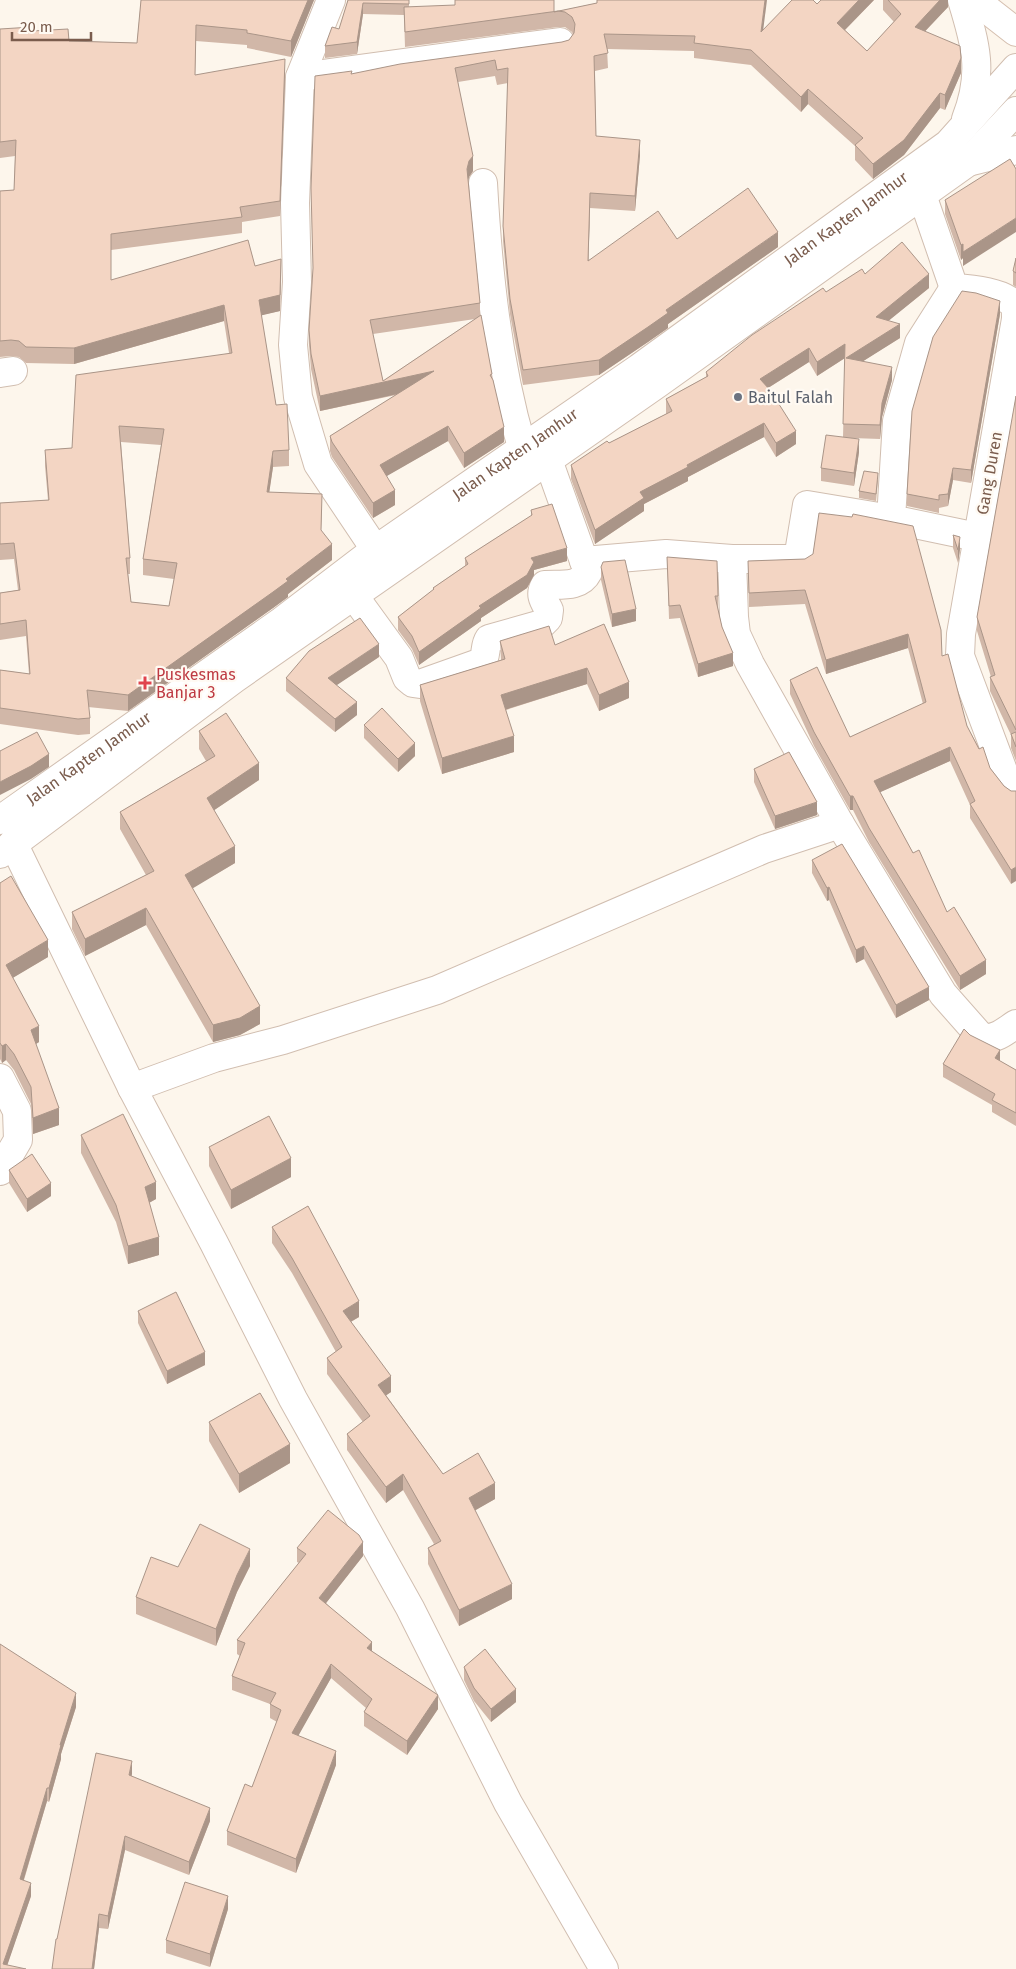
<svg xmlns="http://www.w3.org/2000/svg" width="1016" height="1969" font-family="'Fira Sans',sans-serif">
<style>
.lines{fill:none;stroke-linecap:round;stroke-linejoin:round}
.minor-casing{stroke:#d1beb0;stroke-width:30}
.tertiary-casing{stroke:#d1beb0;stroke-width:30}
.secondary-casing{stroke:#d6c0b0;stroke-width:30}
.minor{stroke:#fff;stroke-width:28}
.tertiary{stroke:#fff;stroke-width:28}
.secondary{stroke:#fff;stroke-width:28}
.wall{fill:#d1b7a8;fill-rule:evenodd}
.shaded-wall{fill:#aa9588}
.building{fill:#f3d5c3;stroke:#aa9588;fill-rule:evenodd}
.worship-dot{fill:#6b7280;stroke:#fffaf3;stroke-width:2}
.health-dot{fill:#e0444e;stroke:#fffaf3;stroke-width:2}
.labels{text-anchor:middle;stroke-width:4.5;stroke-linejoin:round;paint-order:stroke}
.street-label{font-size:16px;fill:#7a5c4d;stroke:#fffaf3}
.worship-label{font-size:16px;fill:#5b616d;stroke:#fffaf3;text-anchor:start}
.health-label{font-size:16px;fill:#be3a42;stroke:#fffaf3;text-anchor:start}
</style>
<rect width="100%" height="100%" fill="#fdf6ec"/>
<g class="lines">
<!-- minor casing -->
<g class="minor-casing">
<g id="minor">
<polyline points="331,0 300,77 295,203 297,282 293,345 298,397 318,464 389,570"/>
<polyline points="300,77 560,42"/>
<path d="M483 183C488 272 497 361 522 447"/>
<path d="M922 195 954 288C969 289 1008 292 1015 307 1016 310 1016 316 1016 319L961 634 960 656 1005 776 1016 790"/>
<polyline points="954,288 919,343 897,421 891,519 977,537"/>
<polyline points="0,373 13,371"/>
<polyline points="548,460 584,561"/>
<path d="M732 559 734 617 736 634 750 664 840 824 943 994 981 1037C995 1041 1005 1031 1016 1024"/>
<path d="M354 596 399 658 407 678 413 683 420 684 482 662C487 656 484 646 489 639L542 624 548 618 549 610C544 601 539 595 545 585 560 584 580 588 588 572L584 561 666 554 732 559H798L807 505 891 519"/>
<polyline points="13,843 132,1088 214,1243 293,1399 410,1608 508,1803 604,1969"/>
<polyline points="0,1078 17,1111 18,1140 0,1171"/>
<polyline points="132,1088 214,1058 283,1040 437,990 764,849 840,824"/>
</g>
</g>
<!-- tertiary casing -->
<g class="tertiary-casing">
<g id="tertiary">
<path d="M962 0C976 45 984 73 966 119"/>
<polyline points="968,162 1016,150"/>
<path id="s1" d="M0 820 282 621 375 550 639 368 948 144 1016 68"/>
<polyline points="0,854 234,679 657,384 968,162 1016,111"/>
</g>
</g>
<!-- secondary casing -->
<g class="secondary-casing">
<polyline id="secondary" points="975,0 1016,32"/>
</g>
<!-- minor -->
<use href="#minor" class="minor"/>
<!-- tertiary -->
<use href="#tertiary" class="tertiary"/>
<!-- secondary -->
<use href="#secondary" class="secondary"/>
</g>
<!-- wall -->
<g class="wall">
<path d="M141 0H314L291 57 247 48V45L196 41 195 75H285L280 216 242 222V233L111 250V280L255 266 281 275 280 311 261 315 276 405 289 450V466L273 467 269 492 322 510 321 530 332 560 288 594V597L273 608 128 711 88 707 90 718V734L78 735 0 724V670L29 674 26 636 0 640V593L18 590 14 559 0 560V503L48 500 45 466V450L72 448 229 353 224 321 74 364 26 363 19 357 11 356 0 357V191L14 190 15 156 0 158V29L32 31 69 41 137 43ZM121 442 161 445 143 559V575L174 579 169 606 131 602 128 574H130V558Z"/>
<path d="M348 0H409V7L554 12 597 3 764 30 817 4 821 0H874L845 30 867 51 894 22 883 10V0H948V7L925 31 961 73 945 110 940 108 904 155 873 179 855 160V146L808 104 801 112 751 65 694 58V51L607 49 608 68 595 71 596 136 640 155 635 211 590 208 588 260 677 239 778 247 668 324V328L648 342 599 375 523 385 510 314 503 241 508 83 497 85 495 76 458 82 473 171 469 177 468 179 480 303V316L492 374 504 442 464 468 448 441 386 476 395 505 373 518 332 457 330 451V436L396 395 320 411 311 369 309 345V330L352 74 562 42 569 40 573 35 572 32 565 27H558L405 47 404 15 363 14 357 54 325 58V46L339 29ZM475 319 383 381 373 334Z"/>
<polygon points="1016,169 963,266 963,258 961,260 945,214 945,200"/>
<polygon points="1016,258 1016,287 1013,285 1013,271"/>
<polygon points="865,274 929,288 888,321 900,338 863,361 892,380 882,417 880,439 852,438 859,452 854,486 821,481 821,468 843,437 845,358 817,376 809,362 768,388 796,444 776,457 764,437 688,477 688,481 644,504 644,511 595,544 571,479 571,465 609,443 666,414 666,399 706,377 706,372 826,292"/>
<polygon points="1000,314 971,483 953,480 948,506 939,508 939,513 907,506 907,494"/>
<polygon points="1016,396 1016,761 1011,748 1011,735 990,691 990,677 991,677 977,631 977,617"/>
<polygon points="878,480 876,501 859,498 859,491"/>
<polygon points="531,510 567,561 534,570 534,575 527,588 481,618 481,621 419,665 412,649 398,630 398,617 433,590 433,588 465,566 465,558 531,516"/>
<polygon points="953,535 960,549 958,563 953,548"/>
<polygon points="667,557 718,596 718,609 722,627 733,666 698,677 680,618 669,619"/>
<polygon points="805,559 942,656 967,726 990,768 1004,786 1011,791 1016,791 1011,884 970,818 970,805 950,761 880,792 913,853 947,912 986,974 960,990 869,842 853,810 850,810 814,746 790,694 790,680 850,737 923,704 908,648 826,674 805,604 749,607 748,561"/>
<polygon points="601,567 636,621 612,627 601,580"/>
<polygon points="500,641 555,645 629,698 599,711 587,684 506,710 514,752 442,774 420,701 420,685 501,660"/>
<polygon points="379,657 336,685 357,715 335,732 286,691 286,678"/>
<polygon points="364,725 415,756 398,772 364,738"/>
<polygon points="199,731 259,780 214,810 235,863 192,888 260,1024 240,1035 213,1042 146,925 85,956 72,929 72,912 146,875 120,829 120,812 206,761 199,749"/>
<polygon points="754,769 817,815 775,829 754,782"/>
<polygon points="812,860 929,1000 896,1018 864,959 856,963 829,900 827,901 812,873"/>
<polygon points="0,883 48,957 12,978 39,1042 36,1044 59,1125 33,1134 31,1104 14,1070 6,1060 2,1063 0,1059"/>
<polygon points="970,1035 1000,1061 1016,1070 1016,1126 992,1112 992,1105 943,1077 943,1064"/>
<polygon points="81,1135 156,1199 149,1203 159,1255 128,1264 116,1222 81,1153"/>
<polygon points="209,1147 291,1177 231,1209 209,1166"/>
<polygon points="9,1170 51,1196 27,1212 9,1183"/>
<polygon points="272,1227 359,1317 351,1322 391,1392 386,1395 443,1474 495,1499 475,1510 512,1599 459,1626 428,1564 428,1548 434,1544 403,1490 386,1503 347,1450 347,1434 363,1422 327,1374 327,1358 336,1352 292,1273 272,1243"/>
<polygon points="138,1311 205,1365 167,1384 138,1323"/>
<polygon points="209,1422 290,1463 239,1493 209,1441"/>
<polygon points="297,1548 363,1556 326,1603 372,1651 438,1709 407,1755 364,1726 364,1712 366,1708 331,1678 298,1735 336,1765 296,1873 227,1845 227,1831 252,1787 277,1722 270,1718 270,1704 232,1690 232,1676 240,1656 237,1654 237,1640 299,1563 297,1562"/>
<polygon points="250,1566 237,1592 216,1646 136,1614 136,1597 178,1567"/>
<polygon points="0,1644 76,1707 61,1754 61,1759 49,1802 47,1801 24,1880 31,1896 7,1965 0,1969"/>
<polygon points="464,1667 516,1702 491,1722 474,1701 464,1680"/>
<polygon points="132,1774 131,1776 210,1821 189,1875 125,1850 108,1929 99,1928 94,1969 52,1969 57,1939"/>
<polygon points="228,1909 210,1967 166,1953 166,1940"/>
</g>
<!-- shaded-wall -->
<g class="shaded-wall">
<polygon points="308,0 314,0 291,57 291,41"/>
<polygon points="765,0 767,0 761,47 761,32"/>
<polygon points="859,0 874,0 837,38 837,23"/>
<polygon points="940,0 948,0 948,7 915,42 915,27"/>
<polygon points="363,3 363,14 357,54 357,42"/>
<polygon points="961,58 961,73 945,110 945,95"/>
<polygon points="285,59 285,75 280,216 280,201"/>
<polygon points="808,89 808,104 801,112 801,97"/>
<polygon points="940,93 940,108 904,155 873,179 873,164"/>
<polygon points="640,140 640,155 635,211 635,196"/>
<polygon points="473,156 473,171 469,177 467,184 467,169 469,161"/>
<polygon points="590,193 590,208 588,276 588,261"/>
<polygon points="1016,218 1016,232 963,266 963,252"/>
<polygon points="778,232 778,247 668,324 668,328 648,342 599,375 599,360 666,310"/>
<polygon points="963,244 963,258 961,260 961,245"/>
<polygon points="281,259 280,311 259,316 259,300"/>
<polygon points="929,274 929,288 876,331 876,317"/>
<polygon points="1000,301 1000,314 971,483 971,470"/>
<polygon points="224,305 224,321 74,364 74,348"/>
<polygon points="900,324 900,338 846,372 846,358"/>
<polygon points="845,344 845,358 817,376 817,362"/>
<polygon points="809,348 809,362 760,393 760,379"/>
<polygon points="892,367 892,380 882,417 880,439 880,425 882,403"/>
<polygon points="434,371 434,386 320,411 320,396"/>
<polygon points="764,423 764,437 688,477 688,481 644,504 644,511 595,544 595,530 640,492 687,465"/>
<polygon points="448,426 448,441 380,480 380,465"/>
<polygon points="504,427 504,442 464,468 464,453"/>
<polygon points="796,431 796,444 776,457 776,443"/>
<polygon points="859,439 859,452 854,486 854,473"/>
<polygon points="273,451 273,467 267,508 267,492"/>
<polygon points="953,468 953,480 948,506 948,494"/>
<polygon points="395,490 395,505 373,518 373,503"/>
<polygon points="960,537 960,549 958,563 958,550"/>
<polygon points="332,544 332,560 288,594 288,597 273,608 128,711 128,695 286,579"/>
<polygon points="567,548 567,561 534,570 534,575 527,588 481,618 481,621 419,665 419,652 531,558"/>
<polygon points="636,609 636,621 612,627 612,614"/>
<polygon points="908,634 908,648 826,674 826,660"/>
<polygon points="379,644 379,657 328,691 328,678"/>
<polygon points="733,653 733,666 698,677 698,664"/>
<polygon points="587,668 587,684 501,711 501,695"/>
<polygon points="629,682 629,698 599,711 599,695"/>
<polygon points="357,702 357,715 335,732 335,719"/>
<polygon points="514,736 514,752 442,774 442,758"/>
<polygon points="415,743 415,756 398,772 398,759"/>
<polygon points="950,747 950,761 874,795 874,781"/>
<polygon points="49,754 49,767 31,779 0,795 0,782"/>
<polygon points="259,763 259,780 207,815 207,798"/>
<rect x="850" y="796" width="3" height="14"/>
<polygon points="817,802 817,815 775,829 775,816"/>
<polygon points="235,846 235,863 185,893 185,875"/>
<polygon points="1016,867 1016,881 1011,884 1011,870"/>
<polygon points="829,887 829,900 827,901 827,888"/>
<polygon points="146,908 146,925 85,956 85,939"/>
<polygon points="48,940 48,957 6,982 6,965"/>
<polygon points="864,946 864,959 856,963 856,950"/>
<polygon points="986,960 986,974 960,990 960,976"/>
<polygon points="929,987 929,1000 896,1018 896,1005"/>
<polygon points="260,1006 260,1024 240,1035 213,1042 213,1025"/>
<polygon points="39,1026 39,1042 31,1047 31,1030"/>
<polygon points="6,1044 6,1060 2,1063 2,1046"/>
<polygon points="1000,1050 1000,1062 995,1058"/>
<polygon points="59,1108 59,1125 33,1134 33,1118"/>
<polygon points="291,1158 291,1177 231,1209 231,1190"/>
<polygon points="156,1182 156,1199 145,1205 145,1187"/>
<polygon points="51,1183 51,1196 27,1212 27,1199"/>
<polygon points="159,1237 159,1255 128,1264 128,1246"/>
<polygon points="359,1301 359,1317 343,1326 343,1311"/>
<polygon points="205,1352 205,1365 167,1384 167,1371"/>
<polygon points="391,1376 391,1392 378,1401 378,1385"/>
<polygon points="290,1444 290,1463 239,1493 239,1474"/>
<polygon points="403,1474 403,1490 386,1503 386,1487"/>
<polygon points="495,1483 495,1499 469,1514 469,1498"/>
<polygon points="363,1542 363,1556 319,1612 319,1598"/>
<polygon points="250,1549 250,1566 237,1592 216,1646 216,1629 237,1575"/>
<polygon points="512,1584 512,1599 459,1626 459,1610"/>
<polygon points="372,1642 372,1657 367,1648"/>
<polygon points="331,1664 331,1678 292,1747 292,1733"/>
<polygon points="516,1689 516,1702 491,1722 491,1709"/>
<polygon points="76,1693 76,1707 61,1754 61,1759 49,1802 49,1788 60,1745"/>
<polygon points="438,1695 438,1709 407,1755 407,1741"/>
<polygon points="336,1751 336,1765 296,1873 296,1859"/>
<polygon points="132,1761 132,1774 129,1789 129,1775"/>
<polygon points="47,1788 47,1801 20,1892 20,1879"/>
<polygon points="210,1808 210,1821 189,1875 189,1862"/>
<polygon points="125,1836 125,1850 108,1929 108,1916"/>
<polygon points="31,1883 31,1896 6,1969 3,1964"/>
<polygon points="228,1896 228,1909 210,1967 210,1954"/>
<polygon points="99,1914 99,1928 94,1969 92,1969"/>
</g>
<!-- building -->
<g class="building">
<path d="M141 0H308L291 41 247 33V30L196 25 195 75 285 59 280 201 240 207 242 217 111 234V280L248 240 255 266 281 259 280 295 259 300 276 405 287 404 289 450 273 451 267 492 322 494 321 530 332 544 286 579 288 581 273 592 128 695 87 690 90 718 78 719 0 708V670L30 674 26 620 0 624V593L20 590 14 543 0 544V503L49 500 45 450 72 448 76 375 232 353 224 305 74 348 26 347 19 341 11 340 0 341V191L14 190 16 140 0 142V29L32 27V31L68 29 69 41 137 43ZM119 426 164 429 143 559 177 563 169 606 131 602 126 558H130Z"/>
<polygon points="348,0 409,0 409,4 363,3 357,42 325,46 332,27 339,29"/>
<polygon points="455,0 554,0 554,12 597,3 597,0 765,0 761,32 792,0 813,0 817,4 821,0 859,0 837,23 867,51 901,14 888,0 940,0 915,27 960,46 961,58 945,95 940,93 904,140 873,164 855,145 863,138 808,89 801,97 751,50 694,43 695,36 604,34 608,53 594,56 596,136 640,140 635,196 590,193 588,261 658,211 677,239 748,188 778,232 666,310 668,313 648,327 599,360 523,370 510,299 503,226 508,68 497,70 495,60 455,68 473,156 469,161 467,169 480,303 370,320 383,381 481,315 492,374 490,375 493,380 504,427 464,453 448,426 380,465 395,490 373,503 332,442 330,436 434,371 320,396 311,354 309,330 313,268 311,188 315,76 352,71 351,74 400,64 562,42 569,40 574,33 575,24 572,17 565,12 558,11 405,32 404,7 455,5"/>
<polygon points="1010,159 1016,169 1016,218 963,252 963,244 961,245 945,200"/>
<polygon points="902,242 929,274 876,317 900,324 846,358 892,367 882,403 880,425 843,424 845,344 817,362 809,348 760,379 770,390 796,431 776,443 764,423 687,465 688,467 640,492 644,498 595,530 571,465 607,441 609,443 672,411 666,399 708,376 706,372 752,335 823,288 826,292 862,269 865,274"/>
<polygon points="1016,258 1016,273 1013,271"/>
<polygon points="962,291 976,293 1000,301 971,470 953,468 948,494 939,495 939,500 907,494 912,411 933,337"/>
<polygon points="1016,396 1016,730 990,677 995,675 977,617"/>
<polygon points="826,435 859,439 854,473 821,468"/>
<polygon points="864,471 878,473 876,494 859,491"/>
<polygon points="552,504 567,548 531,558 534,562 527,575 479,606 481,608 419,652 412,636 398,617 434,589 433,588 468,564 465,558 532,515 531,510"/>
<polygon points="819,513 852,517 853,514 913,526 941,630 942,656 948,654 967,726 979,749 983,747 990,768 1004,786 1011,791 1016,791 1016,867 1011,870 970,804 975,801 950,747 874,781 913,853 919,850 947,912 954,907 986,960 960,976 869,828 853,796 850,796 814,732 790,680 817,667 850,737 926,702 908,634 826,660 805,590 749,593 748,561 805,559 813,554"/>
<polygon points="953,535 960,537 958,550"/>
<polygon points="667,557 717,561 718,596 715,596 722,627 733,653 698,664 680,605 669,606"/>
<polygon points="625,560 636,609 612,614 601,567 603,562"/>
<polygon points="360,618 379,644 328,678 357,702 335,719 286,678 309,651"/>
<polygon points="604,624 629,682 599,695 587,668 501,695 514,736 442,758 420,685 505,659 500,641 549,626 555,645"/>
<polygon points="382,708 415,743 398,759 364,725"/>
<polygon points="226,713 259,763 207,798 235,846 185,875 260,1006 240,1018 213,1025 146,908 85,939 72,912 154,871 120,812 215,756 199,731"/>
<polygon points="37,732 49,754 31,766 0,782 0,751"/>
<polygon points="1016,732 1016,747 1011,734"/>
<polygon points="789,752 817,802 775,816 754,769"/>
<polygon points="842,844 929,987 896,1005 864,946 856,950 829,887 827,888 812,860"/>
<polygon points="11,876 48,940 6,965 39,1026 31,1030 59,1108 33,1118 31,1087 14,1054 6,1044 2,1046 0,1043 0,883"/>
<polygon points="964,1029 970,1035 1000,1050 995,1058 1016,1070 1016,1113 992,1100 995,1094 943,1064"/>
<polygon points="123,1114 156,1182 145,1187 159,1237 128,1246 116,1205 81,1135"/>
<polygon points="269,1116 291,1158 231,1190 209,1147"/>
<polygon points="32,1154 51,1183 27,1199 9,1170"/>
<polygon points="308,1206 359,1301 343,1311 391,1376 378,1385 443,1474 478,1453 495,1483 469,1498 512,1584 459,1610 428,1548 441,1541 403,1474 386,1487 347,1434 370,1416 327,1358 342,1347 292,1258 272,1227"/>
<polygon points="176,1292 205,1352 167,1371 138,1311"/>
<polygon points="260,1393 290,1444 239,1474 209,1422"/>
<polygon points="328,1510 359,1535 363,1542 319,1598 372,1642 367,1648 438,1695 407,1741 364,1712 372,1699 331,1664 292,1733 336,1751 296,1859 227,1831 245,1784 252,1787 281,1710 270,1704 276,1693 232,1676 245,1643 237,1640 306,1554 297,1548"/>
<polygon points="200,1524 250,1549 237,1575 216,1629 136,1597 151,1557 178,1567"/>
<polygon points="0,1644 76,1693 60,1745 61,1745 49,1788 47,1788 20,1879 31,1883 3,1964 26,1969 0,1969"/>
<polygon points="485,1649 516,1689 491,1709 474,1688 464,1667"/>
<polygon points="96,1753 132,1761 129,1775 210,1808 189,1862 125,1836 108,1916 99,1914 92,1969 52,1969 56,1939 57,1939"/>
<polygon points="185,1882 228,1896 210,1954 166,1940"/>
</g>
<!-- markers -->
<circle class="worship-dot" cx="738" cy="397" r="5"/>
<path class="health-dot" d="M142.5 675.5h5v5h5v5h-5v5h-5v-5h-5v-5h5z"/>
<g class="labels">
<!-- street labels -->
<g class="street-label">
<text dy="6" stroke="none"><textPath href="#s1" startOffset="1038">Jalan Kapten Jamhur</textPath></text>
<text dy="6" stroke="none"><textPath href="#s1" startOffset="632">Jalan Kapten Jamhur</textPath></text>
<text transform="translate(989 473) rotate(-80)" y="6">Gang Duren</text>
<text dy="6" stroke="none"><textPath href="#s1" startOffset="108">Jalan Kapten Jamhur</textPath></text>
</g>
<!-- worship labels -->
<g class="worship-label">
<text x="748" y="403">Baitul Falah</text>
</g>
<!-- health labels -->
<g class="health-label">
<text x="156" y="680">Puskesmas<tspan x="156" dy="18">Banjar 3</tspan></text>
</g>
</g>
<!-- scale -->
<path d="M12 32v8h79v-8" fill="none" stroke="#7a5c4d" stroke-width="2.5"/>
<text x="20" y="32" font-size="15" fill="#7a5c4d" stroke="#fffaf3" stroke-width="4" paint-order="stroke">20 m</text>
</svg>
